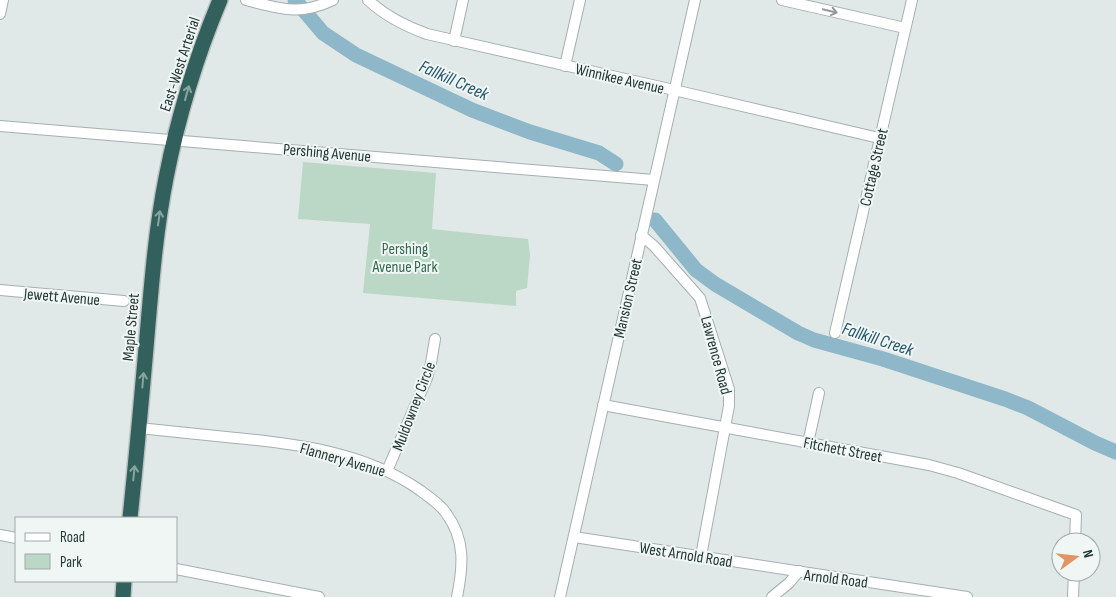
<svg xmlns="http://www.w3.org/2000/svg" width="1116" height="597" font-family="'Sofia Sans Condensed',sans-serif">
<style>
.green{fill:#bbd8c7}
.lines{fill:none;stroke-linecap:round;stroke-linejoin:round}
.river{stroke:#8eb8c9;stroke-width:15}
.minor-casing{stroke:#a4b0ae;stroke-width:12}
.highway-casing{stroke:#bdc3c2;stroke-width:18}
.minor{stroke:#fff;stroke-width:10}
.highway{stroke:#32615d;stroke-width:15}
.oneway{stroke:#919c9a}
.oneway2{stroke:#88a4a1}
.labels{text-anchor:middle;stroke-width:4;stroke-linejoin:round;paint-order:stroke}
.street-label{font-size:16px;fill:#233835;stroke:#f0f6f4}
.park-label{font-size:16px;fill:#326a4f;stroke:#f0f6f4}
.water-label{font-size:18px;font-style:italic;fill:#24576d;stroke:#f0f6f4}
</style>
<rect width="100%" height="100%" fill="#e0e9e7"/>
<!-- green -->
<polygon class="green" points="303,162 436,173 432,229 528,239 530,255 527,288 516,291 516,306 363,293 370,224 298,219"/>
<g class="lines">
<!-- river -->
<g class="river">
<polyline points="295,0 323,33 356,55 472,110 530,132 599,153 616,164"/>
<polyline points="655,220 696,270 715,284 798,333 814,340 883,359 1005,399 1028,408 1095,443 1116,452"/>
</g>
<!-- minor casing -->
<g class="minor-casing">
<g id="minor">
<path d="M246 0C281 9 299 16 333 0"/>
<path d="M368 0C385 16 405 26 427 34L674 90 879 138"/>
<polyline points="782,0 905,28"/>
<polyline points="0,14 3,0"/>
<polyline points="454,41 463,0"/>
<polyline points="565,66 580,0"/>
<polyline points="0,126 654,180"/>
<polyline points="641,235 654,246 700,298 729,389 729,406 701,556"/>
<polyline points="0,290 124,301"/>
<polyline points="835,333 912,0"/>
<polyline points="603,405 929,465 958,473 1076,515 1075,542"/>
<path d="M139 428C168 431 197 434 226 437 292 443 365 451 421 491 430 498 440 504 446 513 466 540 463 567 457 597"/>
<polyline points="808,443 819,393"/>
<polyline points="387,471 427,378 431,363 435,339"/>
<polyline points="0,535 16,538"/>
<polyline points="574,537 967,597"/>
<polyline points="176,569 319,597"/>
<polyline points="560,597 695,0"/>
<polyline points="772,597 789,583 799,571"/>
<polyline points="1073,597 1074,572"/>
</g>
</g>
<!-- highway casing -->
<g class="highway-casing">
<g id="highway">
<path d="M130 518C136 461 141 405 146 348 151 291 155 234 166 178 178 117 196 57 220 0"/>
<polyline points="123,597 124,581"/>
</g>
</g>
<!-- minor -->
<use href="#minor" class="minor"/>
<!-- highway -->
<use href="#highway" class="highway"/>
</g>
<!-- one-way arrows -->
<defs><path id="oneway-shaft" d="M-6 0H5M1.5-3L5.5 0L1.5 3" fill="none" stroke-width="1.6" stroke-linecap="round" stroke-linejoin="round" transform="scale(1.25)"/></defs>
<use class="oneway" href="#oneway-shaft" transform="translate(830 11) rotate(13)"/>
<g class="oneway2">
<use href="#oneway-shaft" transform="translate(187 93) rotate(-74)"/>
<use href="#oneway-shaft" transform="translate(159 218) rotate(-82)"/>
<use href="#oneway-shaft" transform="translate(143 380) rotate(-85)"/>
<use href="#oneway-shaft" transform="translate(134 473) rotate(-84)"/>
</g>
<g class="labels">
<!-- street labels -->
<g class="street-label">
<text transform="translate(179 64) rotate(-72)" y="6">East-West Arterial</text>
<text transform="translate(620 78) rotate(13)" y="6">Winnikee Avenue</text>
<text transform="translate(327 152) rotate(5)" y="6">Pershing Avenue</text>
<text transform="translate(873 167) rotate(-77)" y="6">Cottage Street</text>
<text transform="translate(62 296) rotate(5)" y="6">Jewett Avenue</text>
<text transform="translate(627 298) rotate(-77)" y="6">Mansion Street</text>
<text transform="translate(130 327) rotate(-85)" y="6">Maple Street</text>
<text transform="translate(717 355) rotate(75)" y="6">Lawrence Road</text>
<text transform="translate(413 406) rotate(-69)" y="6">Muldowney Circle</text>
<text transform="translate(843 449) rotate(11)" y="6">Fitchett Street</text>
<text transform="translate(343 459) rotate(16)" y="6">Flannery Avenue</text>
<text transform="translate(686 554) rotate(9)" y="6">West Arnold Road</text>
<text transform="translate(836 578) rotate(7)" y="6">Arnold Road</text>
</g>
<!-- park labels -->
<g class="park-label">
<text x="405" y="254">Pershing<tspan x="405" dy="18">Avenue Park</tspan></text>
</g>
<!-- water labels -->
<g class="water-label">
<text transform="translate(454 80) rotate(24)" y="6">Fallkill Creek</text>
<text transform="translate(878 339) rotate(18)" y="6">Fallkill Creek</text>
</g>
</g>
<!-- legend -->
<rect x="15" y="517" width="162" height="65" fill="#f0f6f4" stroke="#9eaaa8"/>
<rect x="25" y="533" width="25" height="8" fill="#ffffff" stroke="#9eaaa8"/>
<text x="60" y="542" font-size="15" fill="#233835">Road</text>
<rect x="25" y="554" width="25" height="15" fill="#bbd8c7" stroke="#9eaaa8"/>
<text x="60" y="567" font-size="15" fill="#233835">Park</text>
<!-- north arrow -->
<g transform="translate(1076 557) rotate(75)"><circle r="24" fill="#f0f6f4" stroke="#9eaaa8"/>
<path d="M0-4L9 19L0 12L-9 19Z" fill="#e29466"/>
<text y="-8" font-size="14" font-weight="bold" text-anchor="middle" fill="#233835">N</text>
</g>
</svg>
